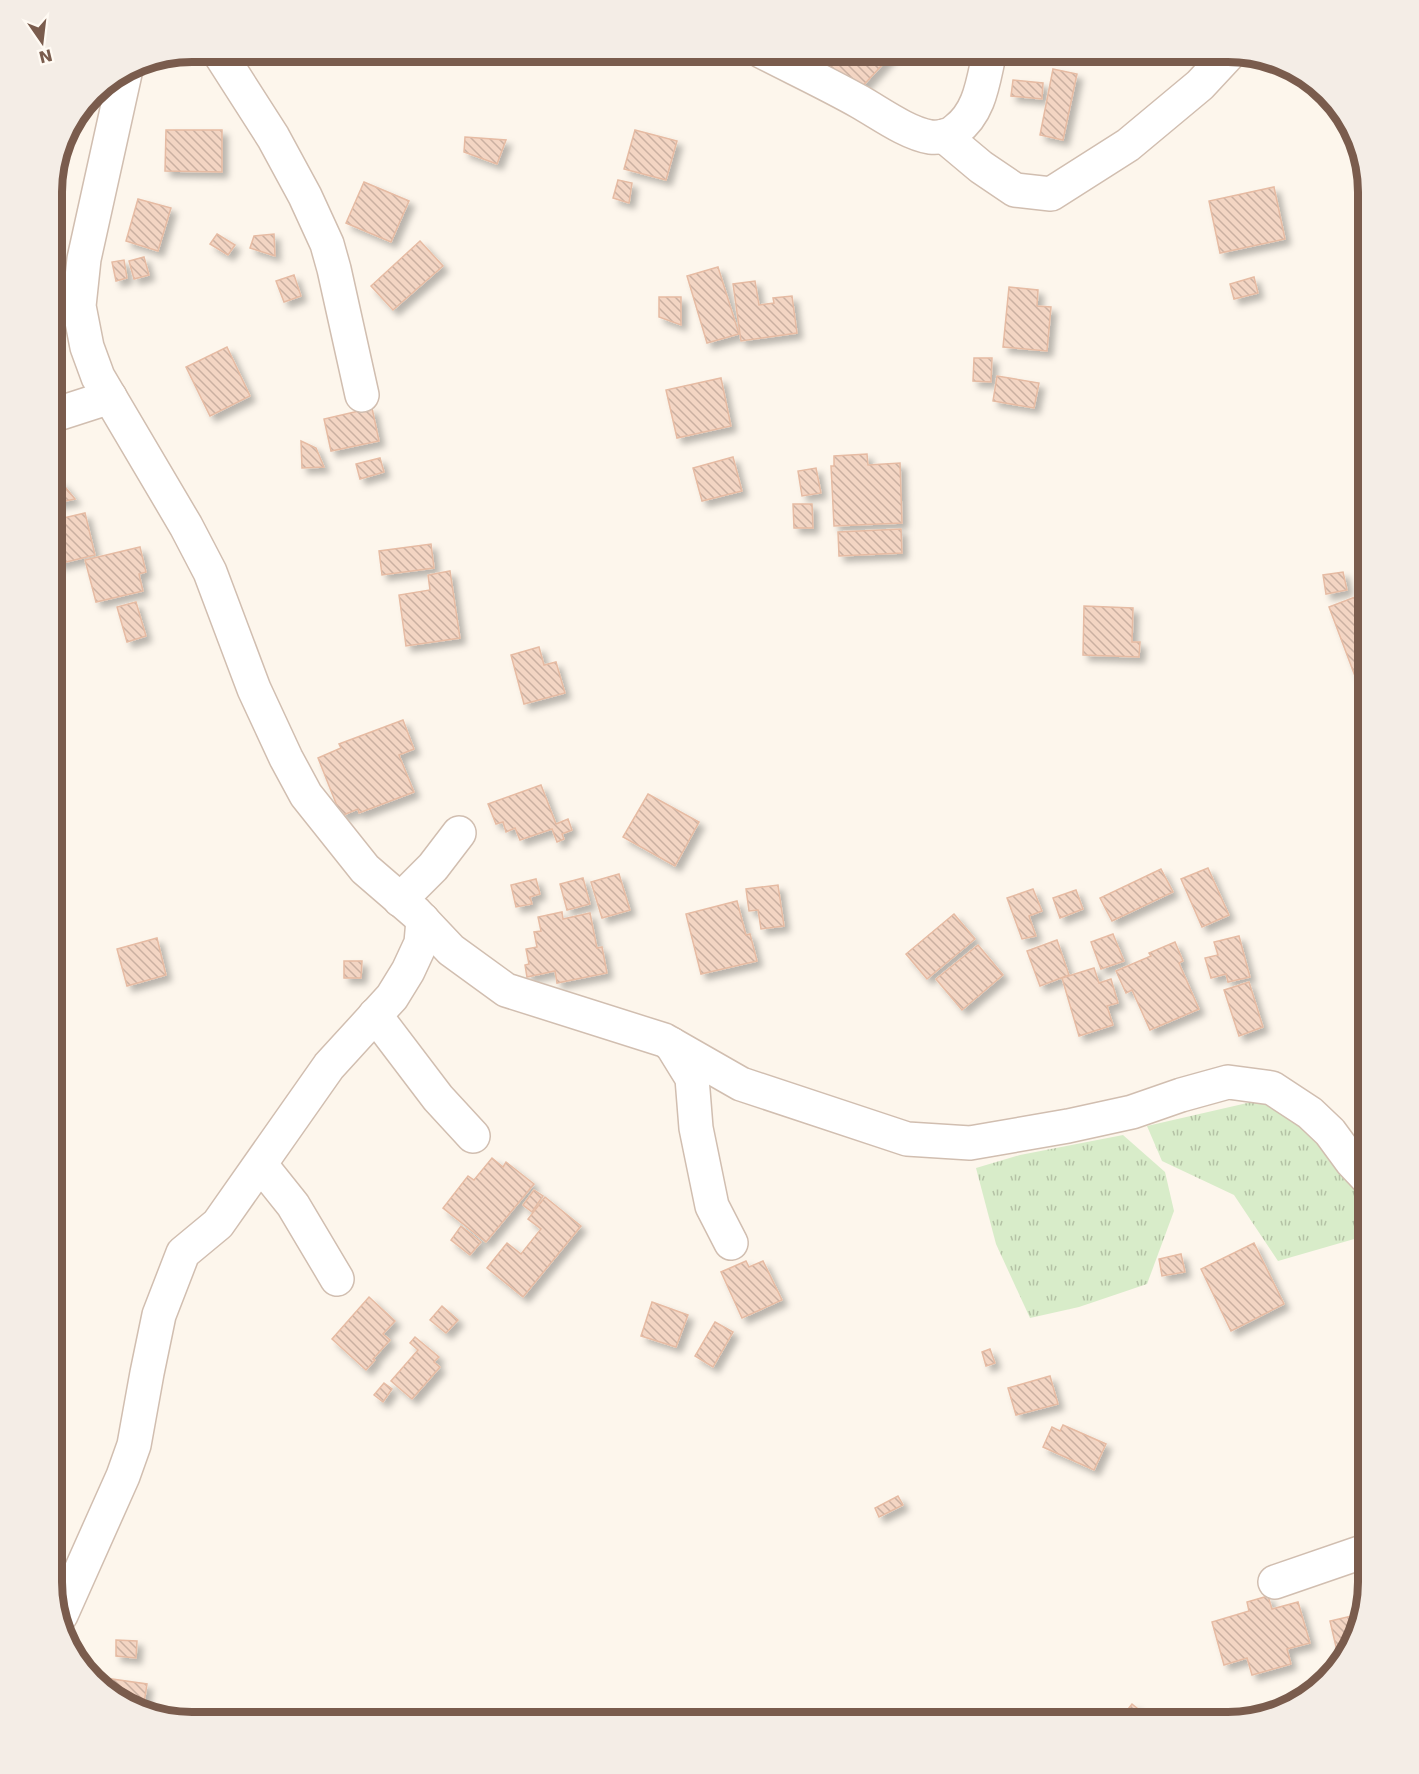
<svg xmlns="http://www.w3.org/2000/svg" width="1419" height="1774" font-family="'DejaVu Sans',sans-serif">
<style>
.grass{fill:url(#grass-tufts)}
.building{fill:url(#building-back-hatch);stroke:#e6bba3;stroke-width:1.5;filter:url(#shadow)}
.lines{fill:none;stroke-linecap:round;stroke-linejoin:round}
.minor-casing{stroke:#d1beb0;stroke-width:36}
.minor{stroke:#fff;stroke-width:33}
.rim{fill:none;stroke:#7a5c4d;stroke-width:8}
</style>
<defs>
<pattern id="grass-tufts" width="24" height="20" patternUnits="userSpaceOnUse" patternTransform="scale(1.5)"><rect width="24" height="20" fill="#d8ecc9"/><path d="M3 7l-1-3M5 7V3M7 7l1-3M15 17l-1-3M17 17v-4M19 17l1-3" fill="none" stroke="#b4c2a5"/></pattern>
<pattern id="building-back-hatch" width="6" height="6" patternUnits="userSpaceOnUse" patternTransform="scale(1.5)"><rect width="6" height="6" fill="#f3d5c3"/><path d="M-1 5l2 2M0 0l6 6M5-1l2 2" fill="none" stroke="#cab0a1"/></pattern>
<filter id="shadow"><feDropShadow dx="5.5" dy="5.5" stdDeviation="3" flood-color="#0004"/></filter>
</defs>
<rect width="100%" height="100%" fill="#fdf6ec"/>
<!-- grass -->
<g class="grass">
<polygon points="1269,1098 1336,1151 1368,1191 1368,1235 1278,1261 1234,1195 1162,1161 1147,1126"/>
<polygon points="1123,1135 1165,1172 1174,1211 1147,1284 1079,1307 1030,1318 996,1244 976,1168 1020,1155"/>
</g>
<!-- building -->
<g class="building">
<polygon points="822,51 895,51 859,90 813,61"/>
<polygon points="1053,69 1077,74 1063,140 1040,135"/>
<polygon points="1013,80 1043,83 1042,99 1011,96"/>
<polygon points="166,130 222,130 222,172 165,171"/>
<polygon points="635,130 677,141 666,180 624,169"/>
<polygon points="465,137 506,140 497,164 464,152"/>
<polygon points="618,180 632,183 629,203 613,198"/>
<polygon points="364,182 409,201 391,242 346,223"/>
<polygon points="1274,187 1285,239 1220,253 1209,201"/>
<polygon points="138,199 171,208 158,251 126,241"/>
<polygon points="217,234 235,245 228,255 210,244"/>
<polygon points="274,234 275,256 250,248 254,236"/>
<polygon points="420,241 443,266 393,310 371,286"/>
<polygon points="144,257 149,275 134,279 129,261"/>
<polygon points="124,260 127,278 116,281 112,262"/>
<polygon points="718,267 739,334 707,343 687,276"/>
<polygon points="294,275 301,296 284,302 276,281"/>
<polygon points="1254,277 1258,293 1234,299 1230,284"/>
<polygon points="755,281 759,305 774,303 773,298 792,296 797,333 741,341 733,284"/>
<polygon points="1009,287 1038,290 1037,306 1051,307 1047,351 1003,347"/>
<polygon points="659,297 681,297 681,325 659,317"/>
<polygon points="227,347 250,396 210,416 186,367"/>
<polygon points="974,358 992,358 991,382 973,381"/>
<polygon points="997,376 1039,383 1034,408 993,401"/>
<polygon points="721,378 731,426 677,438 666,390"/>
<polygon points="372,408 379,441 331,451 324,419"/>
<polygon points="301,441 316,448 324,467 302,468"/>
<polygon points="867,454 868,465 900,463 902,523 834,526 831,466 834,466 834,456"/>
<polygon points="733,457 742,491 702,501 693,468"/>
<polygon points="380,458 384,472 360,479 356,464"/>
<polygon points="816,468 821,493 802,496 798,471"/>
<polygon points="61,482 75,499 51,504 51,484"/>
<polygon points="793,504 812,504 813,528 794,528"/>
<polygon points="85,513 95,555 58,564 51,534 62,532 59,519"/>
<polygon points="901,529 902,553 839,556 838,532"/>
<polygon points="431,544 434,568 382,575 379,551"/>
<polygon points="140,547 146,572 139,574 143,591 96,602 85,560"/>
<polygon points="450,571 460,638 406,646 399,595 430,590 428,575"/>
<polygon points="1343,572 1347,590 1326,594 1323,575"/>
<polygon points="1368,592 1368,672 1355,676 1329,607"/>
<polygon points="136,602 146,636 127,642 117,607"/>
<polygon points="1084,606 1133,608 1132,642 1140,642 1139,657 1083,655"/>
<polygon points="539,647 544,665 556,662 565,693 524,704 511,655"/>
<polygon points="403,720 414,749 399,755 414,792 359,813 358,809 341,816 318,758 341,748 339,744"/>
<polygon points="541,785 556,824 568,819 572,830 562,834 564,839 557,842 552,829 520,840 515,828 506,832 503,822 496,824 488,804"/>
<polygon points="648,794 699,822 675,866 623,837"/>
<polygon points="1208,868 1229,915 1202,927 1181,879"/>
<polygon points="1161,869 1173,892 1112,921 1100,898"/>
<polygon points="619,874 630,910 602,918 591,882"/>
<polygon points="583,878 590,904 567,910 560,884"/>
<polygon points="536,879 540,894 530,897 532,904 516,907 511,885"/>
<polygon points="778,885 784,926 761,929 758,910 749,911 746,889"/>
<polygon points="1033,889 1042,911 1029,916 1036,936 1022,939 1007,898"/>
<polygon points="1076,890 1083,909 1060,918 1053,898"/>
<polygon points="737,901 746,935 750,934 757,961 701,974 686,914"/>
<polygon points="562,912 563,919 590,913 597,948 602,947 607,973 557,983 555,971 527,977 525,965 529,964 526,949 537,947 534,932 541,931 538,917"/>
<polygon points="954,914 975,939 927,979 906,954"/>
<polygon points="1113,934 1124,961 1101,969 1091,942"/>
<polygon points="1239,936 1250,977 1228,982 1226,974 1211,978 1205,958 1218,955 1214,942"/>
<polygon points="157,938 166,975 127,986 117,949"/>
<polygon points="1057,940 1069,975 1040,986 1027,951"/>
<polygon points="1175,942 1183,961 1179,963 1199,1009 1150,1030 1132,990 1126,993 1116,971 1151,956 1149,953"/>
<polygon points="978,945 1003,975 962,1010 936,979"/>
<polygon points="344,961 362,961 361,978 344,978"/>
<polygon points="1094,968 1099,983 1111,979 1118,1003 1107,1006 1113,1025 1079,1036 1062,978"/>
<polygon points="1249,982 1263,1027 1239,1036 1224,990"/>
<polygon points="492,1158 503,1167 506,1162 534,1184 486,1242 443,1208 468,1176 474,1180"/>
<polygon points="534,1190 543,1196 532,1212 523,1205"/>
<polygon points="545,1197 581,1226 523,1297 487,1268 507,1243 521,1254 541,1229 528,1219"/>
<polygon points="461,1226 481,1242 470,1255 451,1240"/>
<polygon points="1254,1243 1284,1304 1231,1331 1201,1269"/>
<polygon points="1181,1254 1185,1272 1162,1276 1159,1259"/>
<polygon points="746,1261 749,1267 763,1261 782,1300 742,1318 721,1272"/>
<polygon points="369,1297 395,1321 383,1334 390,1340 373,1359 375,1360 366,1370 332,1339"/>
<polygon points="652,1302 688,1315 676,1347 641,1336"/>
<polygon points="442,1306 458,1320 446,1333 430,1320"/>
<polygon points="715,1322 733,1332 713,1367 695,1356"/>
<polygon points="415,1337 439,1357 434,1362 440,1367 412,1399 391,1381 418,1350 410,1343"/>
<polygon points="990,1349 995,1363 986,1366 982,1352"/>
<polygon points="1050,1376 1058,1404 1016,1415 1008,1388"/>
<polygon points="384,1383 392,1389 383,1402 374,1395"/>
<polygon points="1063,1425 1106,1444 1094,1470 1043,1447 1052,1427 1060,1431"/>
<polygon points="898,1496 903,1505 879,1517 875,1508"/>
<polygon points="1268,1596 1272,1609 1298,1602 1310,1643 1287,1649 1291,1664 1252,1675 1247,1658 1224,1665 1212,1622 1249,1611 1247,1602"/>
<polygon points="1360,1614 1351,1648 1337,1651 1330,1621"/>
<polygon points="116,1640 137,1641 136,1658 116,1656"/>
<polygon points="91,1676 147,1684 143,1710 121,1704"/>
<polygon points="1132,1704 1147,1716 1141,1723 1117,1723"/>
</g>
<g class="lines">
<!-- minor casing -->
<g class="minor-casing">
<g id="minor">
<polyline points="218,51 273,137 305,196 327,244 334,269 362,395"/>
<path d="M761 51C794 68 828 84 860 102 881 114 907 133 930 137 939 138 950 136 956 130 981 111 983 80 990 51"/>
<polyline points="126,69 84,259 79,306 87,347 98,377 186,526 210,572 254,689 286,758 306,795 365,869 416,913 451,950 506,990 664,1040 741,1084 907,1139 970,1143 1068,1126 1132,1112 1181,1095 1228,1082 1272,1088 1310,1113 1330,1132 1352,1162 1368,1179"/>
<polyline points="944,136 981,167 1015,190 1051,194 1128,145 1200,85 1227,56 1226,51"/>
<polyline points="51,416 110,397"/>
<polyline points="400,900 433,867 459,833"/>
<polyline points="375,1015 438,1098 473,1136"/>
<polyline points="671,1044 692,1078 696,1128 712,1206 731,1243"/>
<polyline points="261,1165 293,1205 337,1279"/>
<polyline points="1275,1582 1368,1550"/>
<polyline points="61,1615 123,1476 134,1445 147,1373 159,1315 183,1253 218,1224 329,1066 392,997 408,971 421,943 423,920"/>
</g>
</g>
<!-- minor -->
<use href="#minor" class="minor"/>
</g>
<!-- crop -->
<path d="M0 0H1419V1774H0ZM192 62H1228A130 130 0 0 1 1358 192V1582A130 130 0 0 1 1228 1712H192A130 130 0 0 1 62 1582V192A130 130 0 0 1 192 62Z" fill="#f4ede6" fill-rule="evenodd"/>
<path class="rim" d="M192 62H1228A130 130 0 0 1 1358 192V1582A130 130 0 0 1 1228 1712H192A130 130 0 0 1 62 1582V192A130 130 0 0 1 192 62Z"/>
<!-- north arrow -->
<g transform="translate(42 42) rotate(166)" stroke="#fffaf3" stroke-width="4.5" paint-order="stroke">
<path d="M0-4.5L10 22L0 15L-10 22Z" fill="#7a5c4d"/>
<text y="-9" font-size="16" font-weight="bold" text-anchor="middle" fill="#7a5c4d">N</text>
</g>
</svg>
